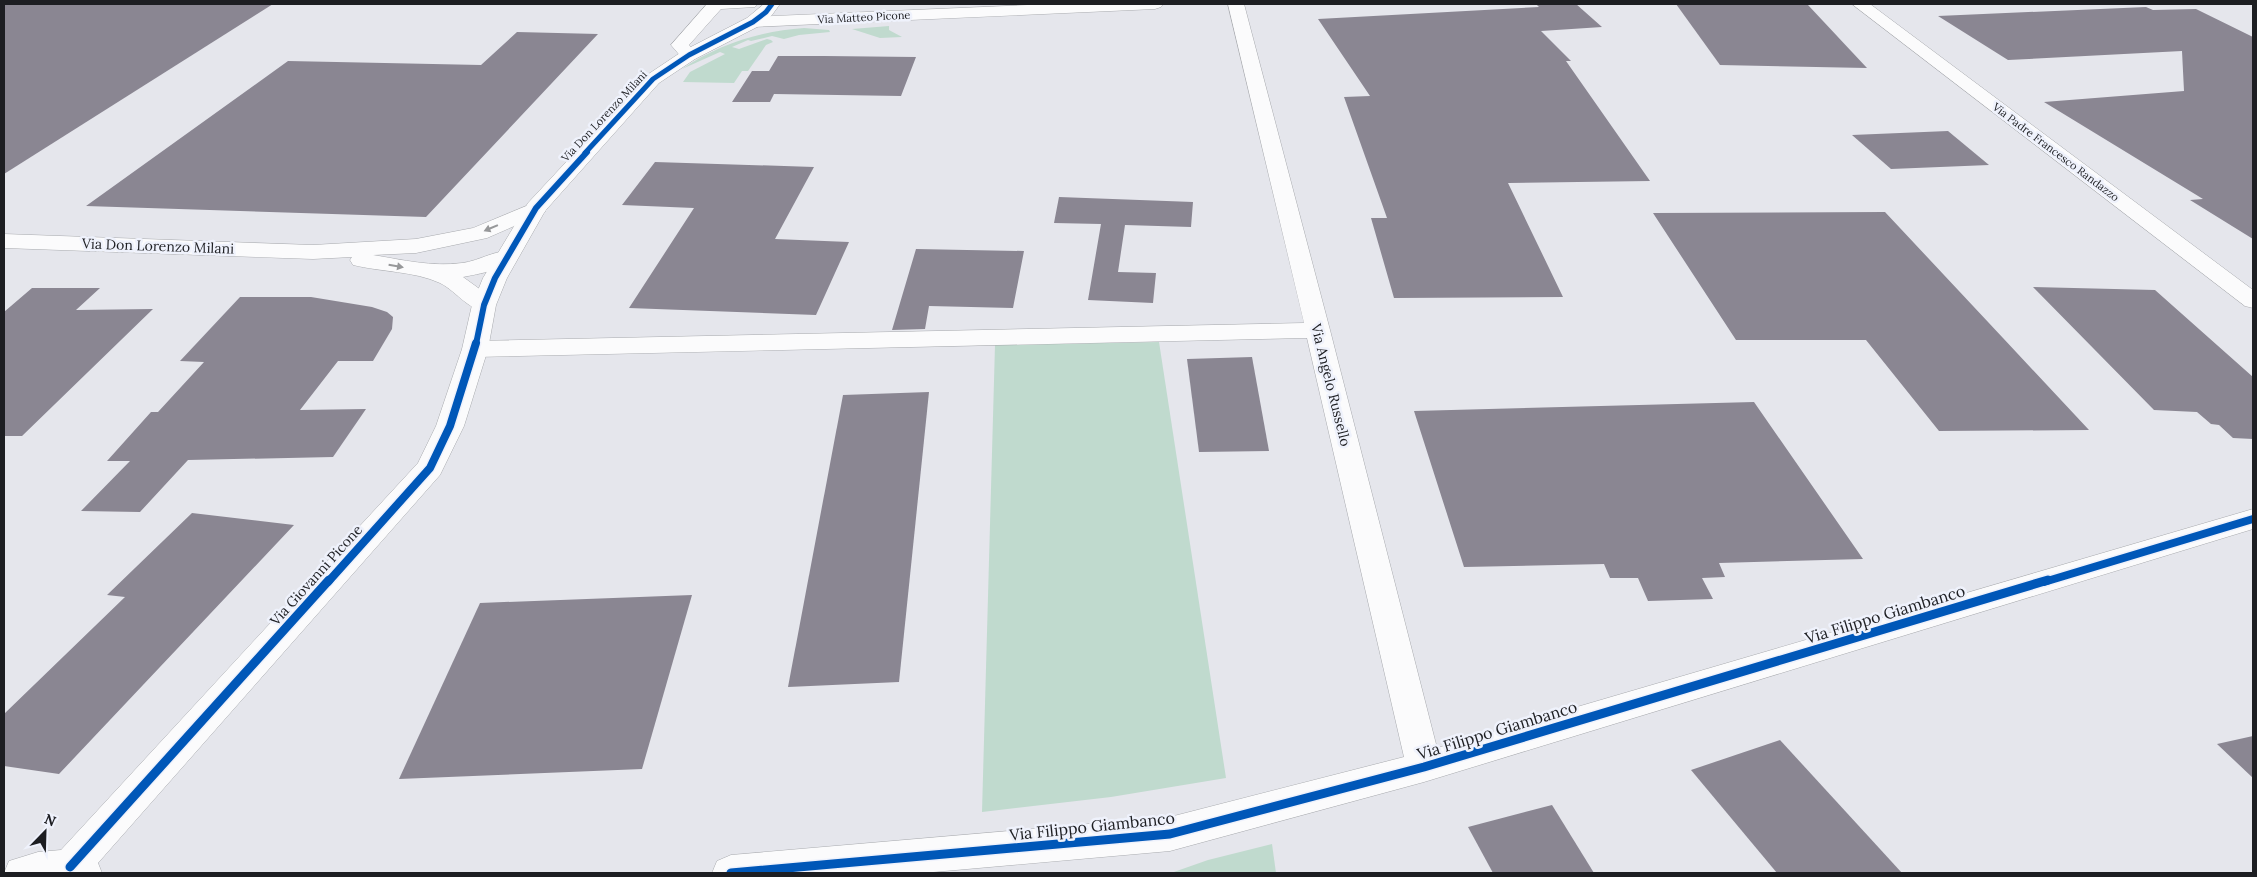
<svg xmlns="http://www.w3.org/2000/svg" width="2257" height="877" font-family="Lora,serif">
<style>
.green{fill:#c0dace}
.building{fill:#8a8692}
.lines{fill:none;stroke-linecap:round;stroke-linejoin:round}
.street-casing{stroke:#a8aaae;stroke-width:1}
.secondary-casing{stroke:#a8aaae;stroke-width:1}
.street{fill:#fbfbfc;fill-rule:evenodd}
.secondary{fill:#fbfbfc;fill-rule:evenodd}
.cycleway-far3-casing{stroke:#eff2fc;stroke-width:7}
.cycleway-far2-casing{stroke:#eff2fc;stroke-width:9}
.cycleway-far1-casing{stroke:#eff2fc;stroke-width:11}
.cycleway-casing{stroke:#eff2fc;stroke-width:12}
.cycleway-far3{stroke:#0057b8;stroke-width:5}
.cycleway-far2{stroke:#0057b8;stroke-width:6}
.cycleway-far1{stroke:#0057b8;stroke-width:8}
.cycleway{stroke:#0057b8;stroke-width:9}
.oneway{fill:#97989a}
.labels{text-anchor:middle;stroke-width:5;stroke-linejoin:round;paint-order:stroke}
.far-street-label{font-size:11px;fill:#1d1e22;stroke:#eff2fc}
.street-label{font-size:14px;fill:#1d1e22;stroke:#eff2fc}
.near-street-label{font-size:16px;fill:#1d1e22;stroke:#eff2fc}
</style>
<rect width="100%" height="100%" fill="#e5e6ec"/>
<!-- green -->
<g class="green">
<polygon points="889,26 889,30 902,37 880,38 852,29"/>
<path d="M804 28 829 30 830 32 799 35 784 39 772 36 751 41 748 40 732 47 739 49 767 39 771 40 773 42 766 45 748 71H742L734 83 683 82 690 72 725 54 720 52 682 69C719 44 761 31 804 28Z"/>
<polygon points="1159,342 1226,778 1111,797 982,812 995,345"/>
<polygon points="1272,844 1276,873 1171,873 1208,860"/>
</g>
<!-- building -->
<g class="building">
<polygon points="4,4 273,4 4,174"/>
<polygon points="1536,4 1576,4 1602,27 1541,31 1571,61 1566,61 1650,181 1508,183 1563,297 1394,298 1371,218 1387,218 1344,97 1370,96 1318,19 1539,7"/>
<polygon points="1676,4 1808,5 1867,68 1720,65"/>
<polygon points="2146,7 2153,10 2196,9 2253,37 2253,239 2190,200 2203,199 2044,102 2184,91 2182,51 2008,60 1938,16"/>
<polygon points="517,32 598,34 426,217 86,206 288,61 481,65"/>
<polygon points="778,56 824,56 916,57 901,96 774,94 770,102 732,102 752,71 769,71"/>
<polygon points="1948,131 1989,165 1891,169 1852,135"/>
<polygon points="655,162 814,167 775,239 849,242 816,315 629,308 694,208 622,205"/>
<polygon points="1059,197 1193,202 1191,227 1125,225 1118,272 1156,273 1153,303 1088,300 1101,224 1054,223"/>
<polygon points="1885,212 2003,338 2089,430 1939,431 1866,340 1736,340 1653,213"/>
<polygon points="916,249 1024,251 1013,308 929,306 925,329 892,330"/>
<polygon points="2033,287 2155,290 2253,377 2253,439 2233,438 2219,425 2211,424 2197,412 2154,410"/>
<polygon points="32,288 100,288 76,310 153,309 22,436 4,436 4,312"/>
<polygon points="240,297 311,297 372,307 387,312 393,317 392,329 373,361 338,361 300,410 366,409 333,457 188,460 140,512 81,511 130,461 107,461 151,412 158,412 204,362 180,361"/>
<polygon points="1252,357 1269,451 1199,452 1187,359"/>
<polygon points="929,392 899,682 788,687 843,395"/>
<polygon points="1754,402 1863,559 1719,563 1725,577 1702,578 1713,599 1648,601 1638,578 1610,578 1604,564 1464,567 1414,411"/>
<polygon points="192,513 294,525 59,774 4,766 4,714 125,597 107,595"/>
<polygon points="692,595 642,769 399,779 480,603"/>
<polygon points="2253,736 2253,778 2217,744"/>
<polygon points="1780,740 1902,873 1777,873 1691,770"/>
<polygon points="1552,805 1594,873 1493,873 1468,827"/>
</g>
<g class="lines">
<!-- street casing -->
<g class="street-casing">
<g id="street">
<polygon points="707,4 757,4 755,7 721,9 689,45 698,55 695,59 683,59 671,45"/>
<polygon points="1051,4 1163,4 1161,7 1155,9 753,27 747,26 745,22 747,18 753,17"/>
<polygon points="1228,4 1244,4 1330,330 1437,748 2253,509 2253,529 1424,782 1170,851 922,873 712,873 717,861 731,855 1170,817 1404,757 1307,338 475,357 466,354 462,349 466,344 475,341 1304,323"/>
<polygon points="1852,4 1870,4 2253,290 2253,308 2245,306"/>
<path d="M536 202 544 203 547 208 544 213 487 238 416 253 373 255C403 260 432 267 462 263 480 261 497 248 514 252L517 257C509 269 478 274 463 277L481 290 496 305 492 310C471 315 458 292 440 283 414 271 381 272 353 265L350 260 352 257 313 259 4 248V234L313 245 416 239 473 228Z"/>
</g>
</g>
<!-- secondary casing -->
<g class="secondary-casing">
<polygon id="secondary" points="764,4 780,4 772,15 759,26 695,59 659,83 545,211 507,278 496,305 488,349 464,426 440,475 98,863 102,873 4,873 9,861 38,852 61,850 418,463 436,426 462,349 472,305 483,278 528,203 647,75 683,51 747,18"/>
</g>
<!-- street -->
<use href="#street" class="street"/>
<!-- secondary -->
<use href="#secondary" class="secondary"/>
<!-- cycleway-far3 casing -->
<g class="cycleway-far3-casing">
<polyline id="cycleway-far3" points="585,153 653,79 689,55 753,22 766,12 772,4"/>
</g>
<!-- cycleway-far2 casing -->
<g class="cycleway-far2-casing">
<polyline id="cycleway-far2" points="476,344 484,305 495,278 536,208 587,152"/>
</g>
<!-- cycleway-far1 casing -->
<g class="cycleway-far1-casing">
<g id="cycleway-far1">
<polyline points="328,582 430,468 450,426 476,343"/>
<polyline points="2044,582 2253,519"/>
</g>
</g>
<!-- cycleway casing -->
<g class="cycleway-casing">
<g id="cycleway">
<polyline points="70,867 329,580"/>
<polyline points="731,873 1170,834 1424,767 2048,580"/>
</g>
</g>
<!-- cycleway-far3 -->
<use href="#cycleway-far3" class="cycleway-far3"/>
<!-- cycleway-far2 -->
<use href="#cycleway-far2" class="cycleway-far2"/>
<!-- cycleway-far1 -->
<use href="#cycleway-far1" class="cycleway-far1"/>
<!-- cycleway -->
<use href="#cycleway" class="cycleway"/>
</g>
<!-- one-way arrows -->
<defs><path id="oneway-solid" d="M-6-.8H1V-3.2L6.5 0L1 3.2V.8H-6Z" transform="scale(1.25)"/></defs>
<g class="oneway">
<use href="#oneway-solid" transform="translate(491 228) rotate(157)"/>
<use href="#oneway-solid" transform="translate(396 266) rotate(10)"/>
</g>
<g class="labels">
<!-- far-street labels -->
<g class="far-street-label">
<text transform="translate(864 17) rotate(-3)" y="4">Via Matteo Picone</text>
<text transform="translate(604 116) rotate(-47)" y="4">Via Don Lorenzo Milani</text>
<text transform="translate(2056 152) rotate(37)" y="4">Via Padre Francesco Randazzo</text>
</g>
<!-- street labels -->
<g class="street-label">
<text transform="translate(158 246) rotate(2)" y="5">Via Don Lorenzo Milani</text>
<text transform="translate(1331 385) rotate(76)" y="5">Via Angelo Russello</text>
<text transform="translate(316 575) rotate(-48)" y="5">Via Giovanni Picone</text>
</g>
<!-- near-street labels -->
<g class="near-street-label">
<text transform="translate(1885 614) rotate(-17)" y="6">Via Filippo Giambanco</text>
<text transform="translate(1497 730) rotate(-17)" y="6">Via Filippo Giambanco</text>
<text transform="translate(1092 826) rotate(-6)" y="6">Via Filippo Giambanco</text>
</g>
</g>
<!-- border -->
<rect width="2257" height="877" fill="none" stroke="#1d1e22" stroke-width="10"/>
<!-- north arrow -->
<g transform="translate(45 832) rotate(23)" stroke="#eff2fc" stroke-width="4" paint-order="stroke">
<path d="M0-4L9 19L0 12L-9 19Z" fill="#1d1e22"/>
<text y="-8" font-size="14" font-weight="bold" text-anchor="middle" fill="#1d1e22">N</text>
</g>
</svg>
